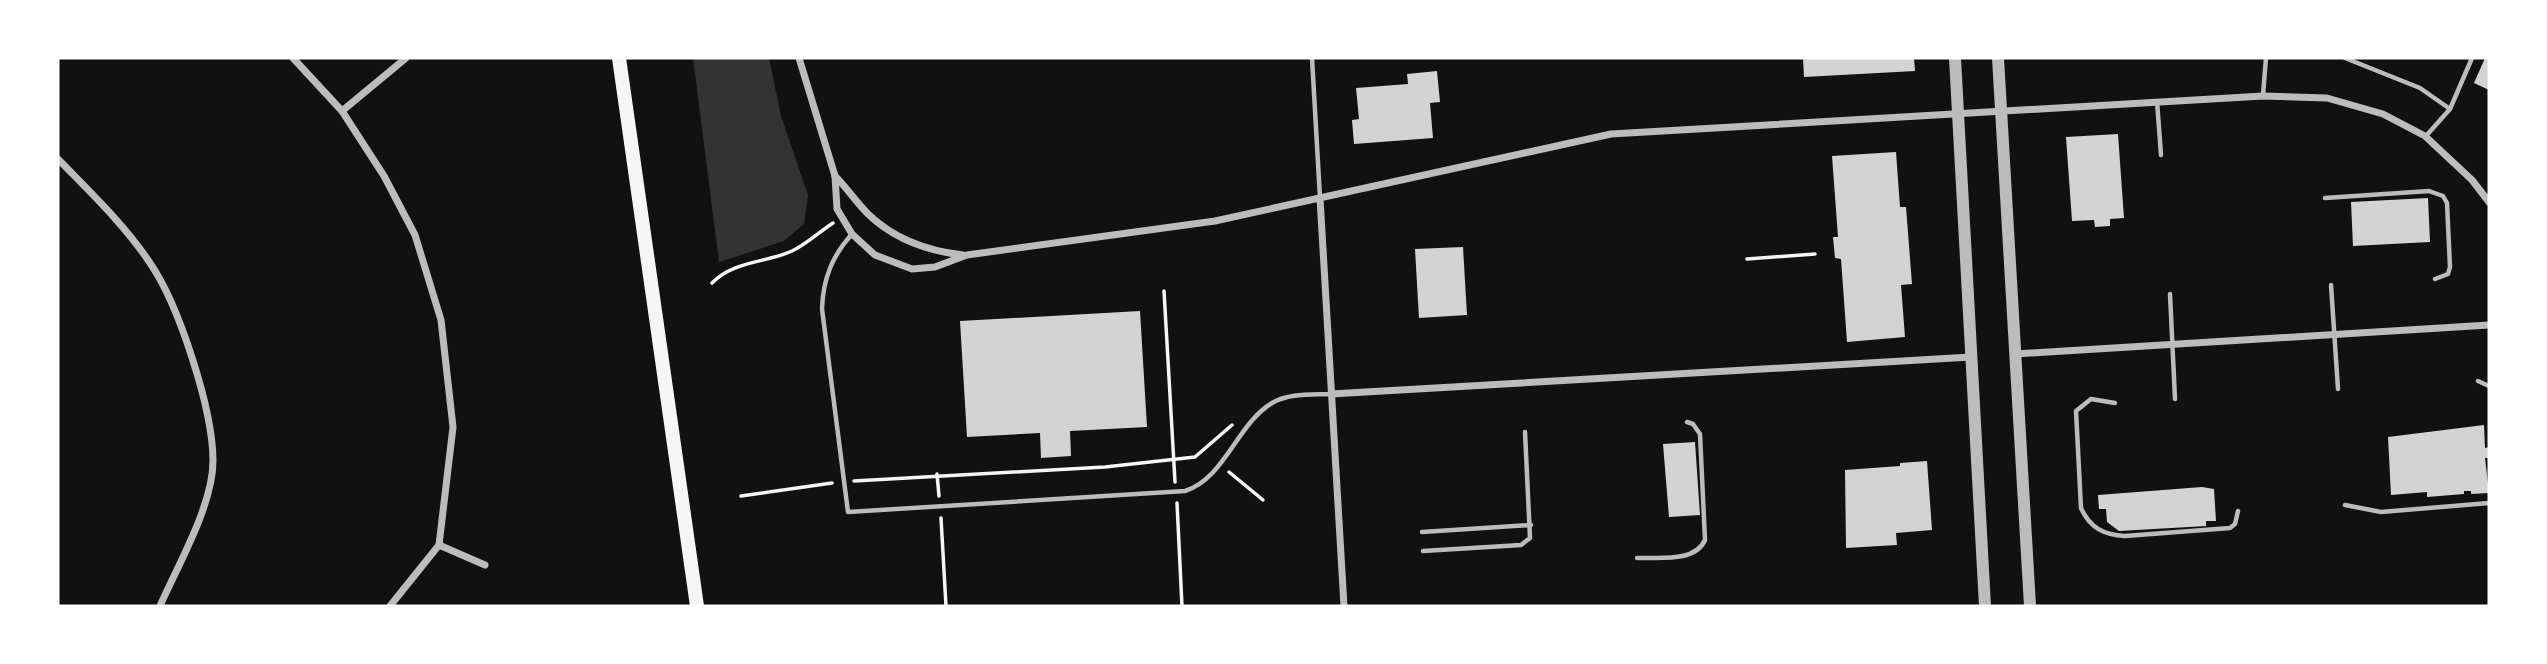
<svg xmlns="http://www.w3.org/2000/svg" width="2547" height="664" font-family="'Varela Round',sans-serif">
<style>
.water{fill:#333}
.building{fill:#d3d3d3}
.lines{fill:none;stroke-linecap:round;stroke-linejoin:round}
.path{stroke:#f5f5f5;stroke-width:3.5}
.service{stroke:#bcbcbc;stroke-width:4.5}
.minor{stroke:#bcbcbc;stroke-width:7}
.tertiary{stroke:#bcbcbc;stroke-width:12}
.secondary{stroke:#f5f5f5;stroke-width:14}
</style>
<rect width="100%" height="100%" fill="#111"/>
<!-- water -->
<polygon class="water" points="693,58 769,58 781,116 808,195 804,224 784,241 719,262"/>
<!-- building -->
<g class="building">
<polygon points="1803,58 1914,58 1915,71 1804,77"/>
<polygon points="2485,58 2489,58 2489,90 2474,83"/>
<polygon points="1437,71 1440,102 1430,103 1433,138 1354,144 1352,120 1359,119 1356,88 1408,84 1407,74"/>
<polygon points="2118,134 2124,218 2110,219 2110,226 2095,227 2094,220 2072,221 2066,137"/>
<polygon points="1896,152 1900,207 1906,207 1912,284 1901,285 1905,337 1847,342 1841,259 1835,258 1833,237 1838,237 1832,156"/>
<polygon points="2428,198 2430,242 2353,246 2351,202"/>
<polygon points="1463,247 1467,315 1419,318 1415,249"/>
<polygon points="1140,311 1147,427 1070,431 1071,456 1041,458 1040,433 967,437 960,321"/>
<polygon points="2484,425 2485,448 2489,447 2489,458 2485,458 2489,493 2471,494 2471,491 2464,491 2464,494 2427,497 2427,492 2391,495 2388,437"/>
<polygon points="1695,442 1700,515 1669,517 1663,444"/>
<polygon points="1927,461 1932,530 1896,533 1897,545 1846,548 1845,470 1900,466 1900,463"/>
<polygon points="2202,487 2214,489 2216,521 2206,521 2206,526 2119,531 2107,522 2106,509 2099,509 2098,495"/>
</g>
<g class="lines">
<!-- path -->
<g class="path">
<polyline points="1747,259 1815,254"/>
<path d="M712 283C733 261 765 263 792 251 807 244 819 232 833 223"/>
<polyline points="1164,291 1175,482"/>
<polyline points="1229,472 1263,500"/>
<polyline points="937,474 939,496"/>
<polyline points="854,481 1105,467 1195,457 1232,425"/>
<polyline points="741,496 832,483"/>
<polyline points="1177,503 1182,606"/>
<polyline points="941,518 946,606"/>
</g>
<!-- service -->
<g class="service">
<polyline points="1312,58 1320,198"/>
<polyline points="2345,58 2420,88 2450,109"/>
<polyline points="2263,95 2266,58"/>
<polyline points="2157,101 2161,155"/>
<polyline points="2426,136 2450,109 2472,58"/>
<polyline points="2325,198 2429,191 2443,196 2447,203 2450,267 2448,274 2435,279"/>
<path d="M852 234C832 256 823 279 822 309L848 512 1185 491C1225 478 1237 424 1272 403 1289 393 1312 395 1331 394"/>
<polyline points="2331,285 2338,389"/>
<polyline points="2170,294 2175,399"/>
<polyline points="2478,381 2489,386"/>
<path d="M2115 403 2091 399 2076 411 2081 508C2090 528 2104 535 2125 536L2230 528 2235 524 2238 511"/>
<polyline points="2345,505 2381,512 2489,503"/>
<polyline points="1422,532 1531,525"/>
<polyline points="1423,551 1521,545 1530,538 1525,432"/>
<path d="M1637 558C1658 557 1695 563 1705 540L1700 434 1693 424 1687 422"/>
</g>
<!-- minor -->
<g class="minor">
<polyline points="293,58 342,111 384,176 415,235 441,320 453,427 439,545 390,606"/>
<polyline points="799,58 835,176 837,209 852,234 875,255 912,269 935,267 967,255 1215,221 1611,134 2263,96 2327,98 2383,114 2425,136 2472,180 2489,202"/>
<polyline points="342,111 406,58"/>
<path d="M58 159C89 191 125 225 150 263 179 305 213 410 213 461 213 505 178 565 160 606"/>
<path d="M835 176C847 188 856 202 868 214 894 239 927 251 963 255"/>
<polyline points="1320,198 1344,606"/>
<polyline points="2015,354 2489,325"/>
<polyline points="1331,394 1971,357"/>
<polyline points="439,545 485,565"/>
</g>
<!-- tertiary -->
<g class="tertiary">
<polyline points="1955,58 1985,606"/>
<polyline points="1998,58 2030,606"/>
</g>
<!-- secondary -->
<polyline class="secondary" points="619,58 697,606"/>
</g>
<!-- border -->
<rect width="2547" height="664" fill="none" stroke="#ffffff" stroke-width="119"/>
</svg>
